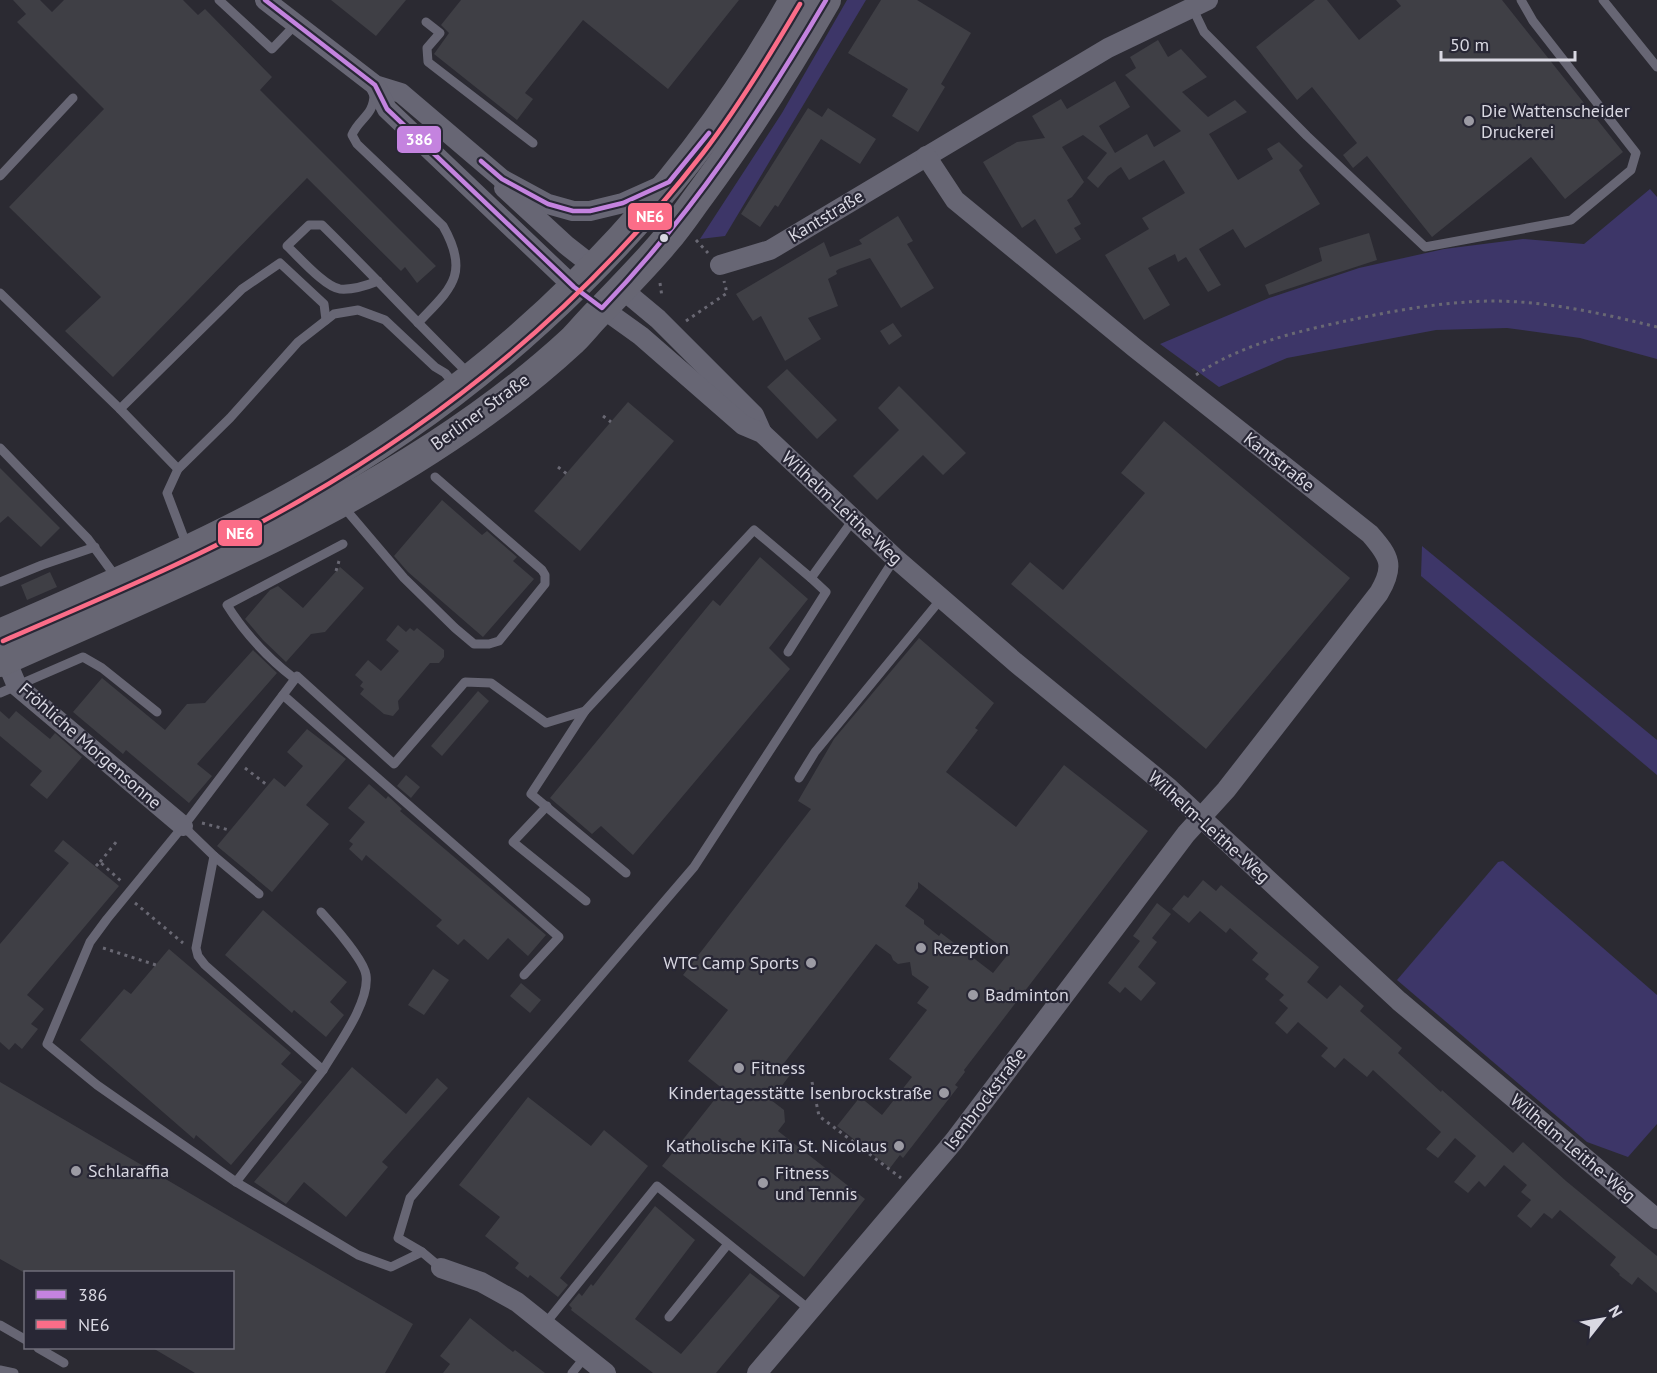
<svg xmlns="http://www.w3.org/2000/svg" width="1657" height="1373" font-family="'PT Sans',sans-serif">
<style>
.green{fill:#3d3668}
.building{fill:#3f3f45;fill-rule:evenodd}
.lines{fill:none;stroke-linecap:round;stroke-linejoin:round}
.path{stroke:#696873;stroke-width:3;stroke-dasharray:3 4.5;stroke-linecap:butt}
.service{stroke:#676674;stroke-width:9}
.minor{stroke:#676674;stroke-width:20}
.primary{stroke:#676673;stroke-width:30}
.bus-1-casing{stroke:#282735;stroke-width:9}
.bus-2-casing{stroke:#282735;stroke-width:9}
.bus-1{stroke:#c483df;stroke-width:4.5}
.bus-2{stroke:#fb6d88;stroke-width:4.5}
.poi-dot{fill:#9c9ba4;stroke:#282735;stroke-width:2}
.bus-dot{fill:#d9d8e2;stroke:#282735;stroke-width:2}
.labels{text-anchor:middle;stroke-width:4.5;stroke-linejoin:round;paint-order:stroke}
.poi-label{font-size:18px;fill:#d9d8e2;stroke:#282735;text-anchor:start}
.street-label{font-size:18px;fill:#d9d8e2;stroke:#282735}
.line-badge{stroke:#282735;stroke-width:2}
.badge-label{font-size:16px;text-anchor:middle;font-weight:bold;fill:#fff}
</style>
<rect width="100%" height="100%" fill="#2b2a32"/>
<!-- green -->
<g class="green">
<polygon points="847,0 866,0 725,236 700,239 782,113"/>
<polygon points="1650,189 1657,197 1657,359 1580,338 1507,328 1436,330 1287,358 1219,387 1160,344 1269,298 1359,268 1444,249 1523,239 1584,244"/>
<polygon points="1422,546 1657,740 1657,775 1421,576"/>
<polygon points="1503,861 1657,995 1657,1124 1628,1157 1587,1142 1397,980 1498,862"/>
</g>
<!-- building -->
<g class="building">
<polygon points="13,0 40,0 52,12 64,0 183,0 198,15 205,9 272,77 260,90 436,266 417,283 405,267 401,271 307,178 113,377 65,331 101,297 9,207 104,109 17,22 26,14"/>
<polygon points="331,0 406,0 376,36"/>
<polygon points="461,0 739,0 668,89 583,20 525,93 533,99 517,120 434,54 449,33 441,25"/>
<polygon points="881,0 917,0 971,33 941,84 945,87 918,132 892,116 908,89 848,53"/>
<polygon points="1315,0 1327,0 1359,40 1401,6 1396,0 1502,0 1623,152 1565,199 1531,157 1432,237 1367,156 1353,168 1343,155 1357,143 1312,87 1297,100 1256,47"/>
<polygon points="1158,40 1168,57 1181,49 1207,77 1182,92 1208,117 1235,100 1247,112 1209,134 1238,180 1273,159 1267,149 1279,142 1303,166 1299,170 1320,204 1245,248 1233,229 1199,249 1221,285 1208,292 1186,257 1178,262 1175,254 1148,268 1170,305 1144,320 1105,255 1149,229 1142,218 1185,193 1164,160 1129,180 1121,167 1108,176 1098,188 1087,178 1107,153 1083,135 1062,147 1084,182 1072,197 1067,200 1081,224 1074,228 1081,239 1056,254 1035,219 1022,228 983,162 1017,142 1045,138 1032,116 1061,99 1067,109 1115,81 1130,107 1099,126 1115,153 1147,134 1154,147 1181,131 1125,75 1136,68 1130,57"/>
<polygon points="808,108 822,117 828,108 876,139 860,164 821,139 778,207 775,205 760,227 741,214"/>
<polygon points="898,216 913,241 907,244 934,288 901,308 870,258 839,269 836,271 837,274 828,279 838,306 808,318 821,339 785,361 761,316 753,321 736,294 824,242 830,257 862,244 859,240"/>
<polygon points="1369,233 1377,260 1269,295 1265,285 1322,261 1319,248"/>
<polygon points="893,323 902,336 889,345 880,331"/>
<polygon points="787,369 837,420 817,439 767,387"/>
<polygon points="899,386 966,453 943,475 923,455 877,500 853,476 899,430 878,408"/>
<polygon points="628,402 674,441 580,551 534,511"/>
<polygon points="1164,421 1350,578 1206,749 1011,584 1030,562 1063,590 1145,493 1121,473"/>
<polygon points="0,468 60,528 41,547 8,516 0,523"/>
<polygon points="442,500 482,535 487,531 517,557 513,561 534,579 483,637 408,572 394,556"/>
<polygon points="760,557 808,599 769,648 790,669 633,855 601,826 592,834 550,798 713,600 720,606"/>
<polygon points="340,567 364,588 325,632 311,634 286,662 263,640 245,619 270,590 278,586 303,608"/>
<polygon points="50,572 57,587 27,600 21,585"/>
<polygon points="398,625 406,632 410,628 414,631 417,628 444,650 444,657 439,663 430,663 398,701 399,709 393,716 384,714 360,694 364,689 360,686 363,682 355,675 368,660 381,671 399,651 386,640"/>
<path d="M919 638 994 703 975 728 978 730 946 772 1016 827 1064 765 1148 831 964 1070 965 1072 955 1085 958 1087 903 1158 900 1155 890 1168 837 1126 860 1097 882 1115 912 1077 889 1059 927 1010 917 1003 929 987 912 975 910 962 898 964 893 960 891 955 876 944 781 1067 790 1075 771 1100 784 1110 785 1122 778 1131 865 1199 804 1277 662 1166 723 1089 688 1061 728 1010 683 975 811 809 798 801 834 739ZM918 882 1009 953 993 973 941 933 939 936 924 924V920L905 906 918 888Z"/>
<polygon points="253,650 277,673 197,764 212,776 189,803 126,750 123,754 73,712 102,678 165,730 187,704 205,703"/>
<polygon points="478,691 489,701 442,756 431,746"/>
<polygon points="0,711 9,719 16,711 50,739 55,733 82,757 47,799 30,785 42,771 0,736"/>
<polygon points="307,729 346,759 306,805 329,824 272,892 217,846 274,778 285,787 303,766 287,752"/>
<polygon points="406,775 420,787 411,798 397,786"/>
<polygon points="369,784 386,799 388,796 402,809 400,811 546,935 528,956 508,938 488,960 464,939 458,945 436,926 442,920 366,855 362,861 349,849 353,844 349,841 365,822 348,808"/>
<polygon points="63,840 119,886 27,995 44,1009 31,1024 38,1029 22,1049 15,1043 9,1050 0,1042 0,944 69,863 54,851"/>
<polygon points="1203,880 1216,891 1221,885 1319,967 1307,982 1327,999 1340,985 1364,1006 1360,1011 1402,1048 1398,1053 1441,1092 1442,1090 1513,1153 1523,1142 1566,1181 1657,1256 1657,1293 1638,1277 1632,1285 1619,1275 1620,1274 1610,1265 1616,1257 1560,1210 1552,1219 1544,1213 1531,1228 1517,1216 1531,1200 1521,1192 1527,1185 1504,1165 1485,1187 1479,1181 1468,1193 1454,1182 1476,1156 1455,1138 1438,1158 1426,1149 1441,1132 1373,1070 1367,1077 1344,1058 1335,1068 1321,1056 1328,1048 1298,1022 1287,1034 1275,1023 1288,1008 1279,1000 1284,995 1265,979 1269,974 1252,960 1258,953 1230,928 1226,933 1200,911 1189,923 1172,909 1184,895 1188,898"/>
<polygon points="1157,903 1171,914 1152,938 1157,942 1138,967 1156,983 1141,1001 1125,987 1120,993 1108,983 1140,941 1133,936"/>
<polygon points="263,910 347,982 330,1002 344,1015 326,1037 294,1010 292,1013 225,955"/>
<polygon points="169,949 291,1053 281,1064 302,1082 231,1165 196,1135 194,1139 80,1040 124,989 131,994"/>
<polygon points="433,969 449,980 424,1015 408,1005"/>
<polygon points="521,983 541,1000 530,1013 510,996"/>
<polygon points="352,1067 406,1114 437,1078 448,1088 382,1162 388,1167 346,1217 304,1182 286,1204 254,1182"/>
<polygon points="0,1082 413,1324 385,1373 195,1373 151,1347 232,1347 232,1272 23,1272 0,1259"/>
<polygon points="528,1097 591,1146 604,1130 648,1166 560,1278 568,1285 558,1297 530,1275 528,1278 515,1268 519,1263 485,1236 500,1217 459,1185"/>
<polygon points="655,1206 695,1240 635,1319 681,1354 750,1273 780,1296 716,1373 653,1373 571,1310 572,1308 569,1305 579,1293 582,1296 591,1284 593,1286"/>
<polygon points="470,1318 513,1352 515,1350 545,1373 443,1373 450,1364 440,1356"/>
</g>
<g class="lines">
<!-- path -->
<g class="path">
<polyline points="696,240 708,253"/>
<polyline points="660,283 662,297"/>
<polyline points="686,321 727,293 724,281"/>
<path d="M1196 375C1237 347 1284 335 1332 324 1377 314 1422 305 1467 302 1530 297 1597 312 1657 327"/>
<polyline points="603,416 611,422"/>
<polyline points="558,467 567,474"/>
<polyline points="336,571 339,561"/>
<polyline points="245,768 267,785"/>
<polyline points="202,823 229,830"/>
<polyline points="100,862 117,841"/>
<polyline points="96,866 100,862 121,881"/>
<polyline points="135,903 183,943"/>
<polyline points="103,948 156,965"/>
<polyline points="812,1082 819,1116 901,1178"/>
</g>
<!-- service -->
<g class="service">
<polyline points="219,0 272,49 296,24"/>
<polyline points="1603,0 1657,67"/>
<polyline points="1191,5 1204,32 1307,136 1425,247 1571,220 1631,170 1636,153 1533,21 1521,0"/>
<polyline points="426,22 440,33 427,48 428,62 533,143"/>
<path d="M374 94C374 116 359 118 352 135L357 144 443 226C471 275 450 289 418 323"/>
<polyline points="0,176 73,98"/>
<path d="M378 281C368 285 352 290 340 289 325 287 299 257 287 246L309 225H322C372 274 419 325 469 374"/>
<polyline points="0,293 120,409"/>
<polyline points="0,448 88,539 116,577"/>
<polyline points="178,469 120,409 242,289 280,263 324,304 326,320"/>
<polyline points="342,505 404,578 455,628 474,644 489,644 499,641 545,584 545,575 542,570 435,477"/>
<polyline points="181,546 184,538 167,493 178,469 230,418 298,342 334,314 358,310 385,320 435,367 445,373 456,386"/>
<polyline points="0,582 42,565 95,547"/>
<polyline points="788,652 826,592 811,578 853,520"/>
<polyline points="295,679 297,676 394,764 465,682 491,683 546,723 585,711 754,530 811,578"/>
<polyline points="0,693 83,657 102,668 157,712"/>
<polyline points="283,695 559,937 524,975"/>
<polyline points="585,711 531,794 626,873"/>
<polyline points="799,778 815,752 941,599"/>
<polyline points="547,806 513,842 586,901"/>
<polyline points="183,826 214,856 259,894"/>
<path d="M214 856 196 948 198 956 205 965 323 1070C337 1046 370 1003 366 975 364 960 332 924 321 912"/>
<path d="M323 1070 236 1182 97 1085 47 1044 90 942 107 919 189 819 295 679C268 658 245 634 227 605L343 544"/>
<polyline points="236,1182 358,1255 391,1267 422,1252"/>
<polyline points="441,1268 422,1252 398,1238 410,1198 694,867 895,558"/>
<polyline points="669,1317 728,1244"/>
<polyline points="545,1324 657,1186 810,1310"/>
<polyline points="0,1325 26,1340"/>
<polyline points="38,1348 64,1363"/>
<polyline points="0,1370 14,1373"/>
<polyline points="572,1373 585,1357"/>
</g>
<!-- minor -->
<g class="minor">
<polyline points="265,0 375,85 401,93 502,179 548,204 573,211 590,211 623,203 661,186"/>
<polyline points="375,85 387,109 574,287"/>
<polyline points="504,188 566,245 594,267"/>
<polyline points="720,265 770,250 1108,48 1208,0"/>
<polyline points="622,289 658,319 754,415 762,433"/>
<polyline points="602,308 641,336 743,425 762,433 895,558 1015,662 1169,788 1399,1001 1657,1219"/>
<polyline points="6,660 17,686 183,826"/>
<polyline points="441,1268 481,1282 517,1302 606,1373"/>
<path d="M757 1373 954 1141 1186 834 1226 790 1379 593C1395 566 1390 557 1370 534L1135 348 955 200 926 156"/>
</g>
<!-- primary -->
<g class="primary">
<path d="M0 634C100 590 201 548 297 494 503 380 680 205 794 0"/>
<path d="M0 662C198 573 411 490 573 340 583 330 592 318 603 308 624 286 646 264 666 240 679 225 690 208 702 192 747 131 788 66 826 0"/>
</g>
<!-- bus-1 casing -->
<g class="bus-1-casing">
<g id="bus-1">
<path d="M265 0 375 85 387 109 574 287 602 308C693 213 760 112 826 0"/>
<polyline points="481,161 502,179 548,204 573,211 590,211 623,203 669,182 709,133"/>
</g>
</g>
<!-- bus-2 casing -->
<g class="bus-2-casing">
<path id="bus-2" d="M3 641C104 597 206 555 301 500 456 411 593 295 703 153 739 106 770 55 800 4"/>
</g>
<!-- bus-1 -->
<use href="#bus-1" class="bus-1"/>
<!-- bus-2 -->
<use href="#bus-2" class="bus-2"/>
</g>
<!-- markers -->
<g class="poi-dot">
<circle cx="1469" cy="121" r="6"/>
<circle cx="921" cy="948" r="6"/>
<circle cx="811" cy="963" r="6"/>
<circle cx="973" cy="995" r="6"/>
<circle cx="739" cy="1068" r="6"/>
<circle cx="944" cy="1093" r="6"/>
<circle cx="899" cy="1146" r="6"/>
<circle cx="76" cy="1171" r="6"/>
<circle cx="763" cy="1183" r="6"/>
</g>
<circle class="bus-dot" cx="664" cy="238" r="5"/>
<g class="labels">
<!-- poi labels -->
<g class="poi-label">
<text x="1481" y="117">Die Wattenscheider<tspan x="1481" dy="21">Druckerei</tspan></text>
<text x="933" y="954">Rezeption</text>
<text x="799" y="969" text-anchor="end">WTC Camp Sports</text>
<text x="985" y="1001">Badminton</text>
<text x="751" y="1074">Fitness</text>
<text x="932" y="1099" text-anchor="end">Kindertagesstätte Isenbrockstraße</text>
<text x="887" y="1152" text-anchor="end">Katholische KiTa St. Nicolaus</text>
<text x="88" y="1177">Schlaraffia</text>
<text x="775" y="1179">Fitness<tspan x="775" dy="21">und Tennis</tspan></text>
</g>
<!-- street labels -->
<g class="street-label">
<text transform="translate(826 216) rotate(-31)" y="6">Kantstraße</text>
<text transform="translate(480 412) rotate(-36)" y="6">Berliner Straße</text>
<text transform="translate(1279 462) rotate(38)" y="6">Kantstraße</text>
<text transform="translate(842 508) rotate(43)" y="6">Wilhelm-Leithe-Weg</text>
<text transform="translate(90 746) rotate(41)" y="6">Fröhliche Morgensonne</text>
<text transform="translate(1209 827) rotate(42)" y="6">Wilhelm-Leithe-Weg</text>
<text transform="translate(985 1099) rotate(-53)" y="6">Isenbrockstraße</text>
<text transform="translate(1573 1148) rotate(40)" y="6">Wilhelm-Leithe-Weg</text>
</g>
</g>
<g class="line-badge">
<rect x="396" y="125" width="46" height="29" rx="6" fill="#c483df"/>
<rect x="627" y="202" width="46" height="29" rx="6" fill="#fb6d88"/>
<rect x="217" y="519" width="46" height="28" rx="6" fill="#fb6d88"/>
</g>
<g class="badge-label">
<text x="419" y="145">386</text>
<text x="650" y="222">NE6</text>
<text x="240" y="539">NE6</text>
</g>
<!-- legend -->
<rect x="24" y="1271" width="210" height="78" fill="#282735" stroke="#6f6e7a" stroke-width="1.5"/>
<rect x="36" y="1290" width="30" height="9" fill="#c483df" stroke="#6f6e7a" stroke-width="1.5"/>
<text x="78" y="1301" font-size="18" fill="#d9d8e2">386</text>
<rect x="36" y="1320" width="30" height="9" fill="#fb6d88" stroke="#6f6e7a" stroke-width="1.5"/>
<text x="78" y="1331" font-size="18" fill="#d9d8e2">NE6</text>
<!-- north arrow -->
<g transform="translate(1603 1319) rotate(59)" stroke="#282735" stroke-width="4.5" paint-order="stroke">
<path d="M0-4.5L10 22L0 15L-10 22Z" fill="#d9d8e2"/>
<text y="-9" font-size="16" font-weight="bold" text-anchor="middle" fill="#d9d8e2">N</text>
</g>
<!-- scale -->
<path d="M1441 51v9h134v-9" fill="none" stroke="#d9d8e2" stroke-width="3"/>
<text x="1450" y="51" font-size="18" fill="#d9d8e2" stroke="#282735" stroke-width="4.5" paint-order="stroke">50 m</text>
</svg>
